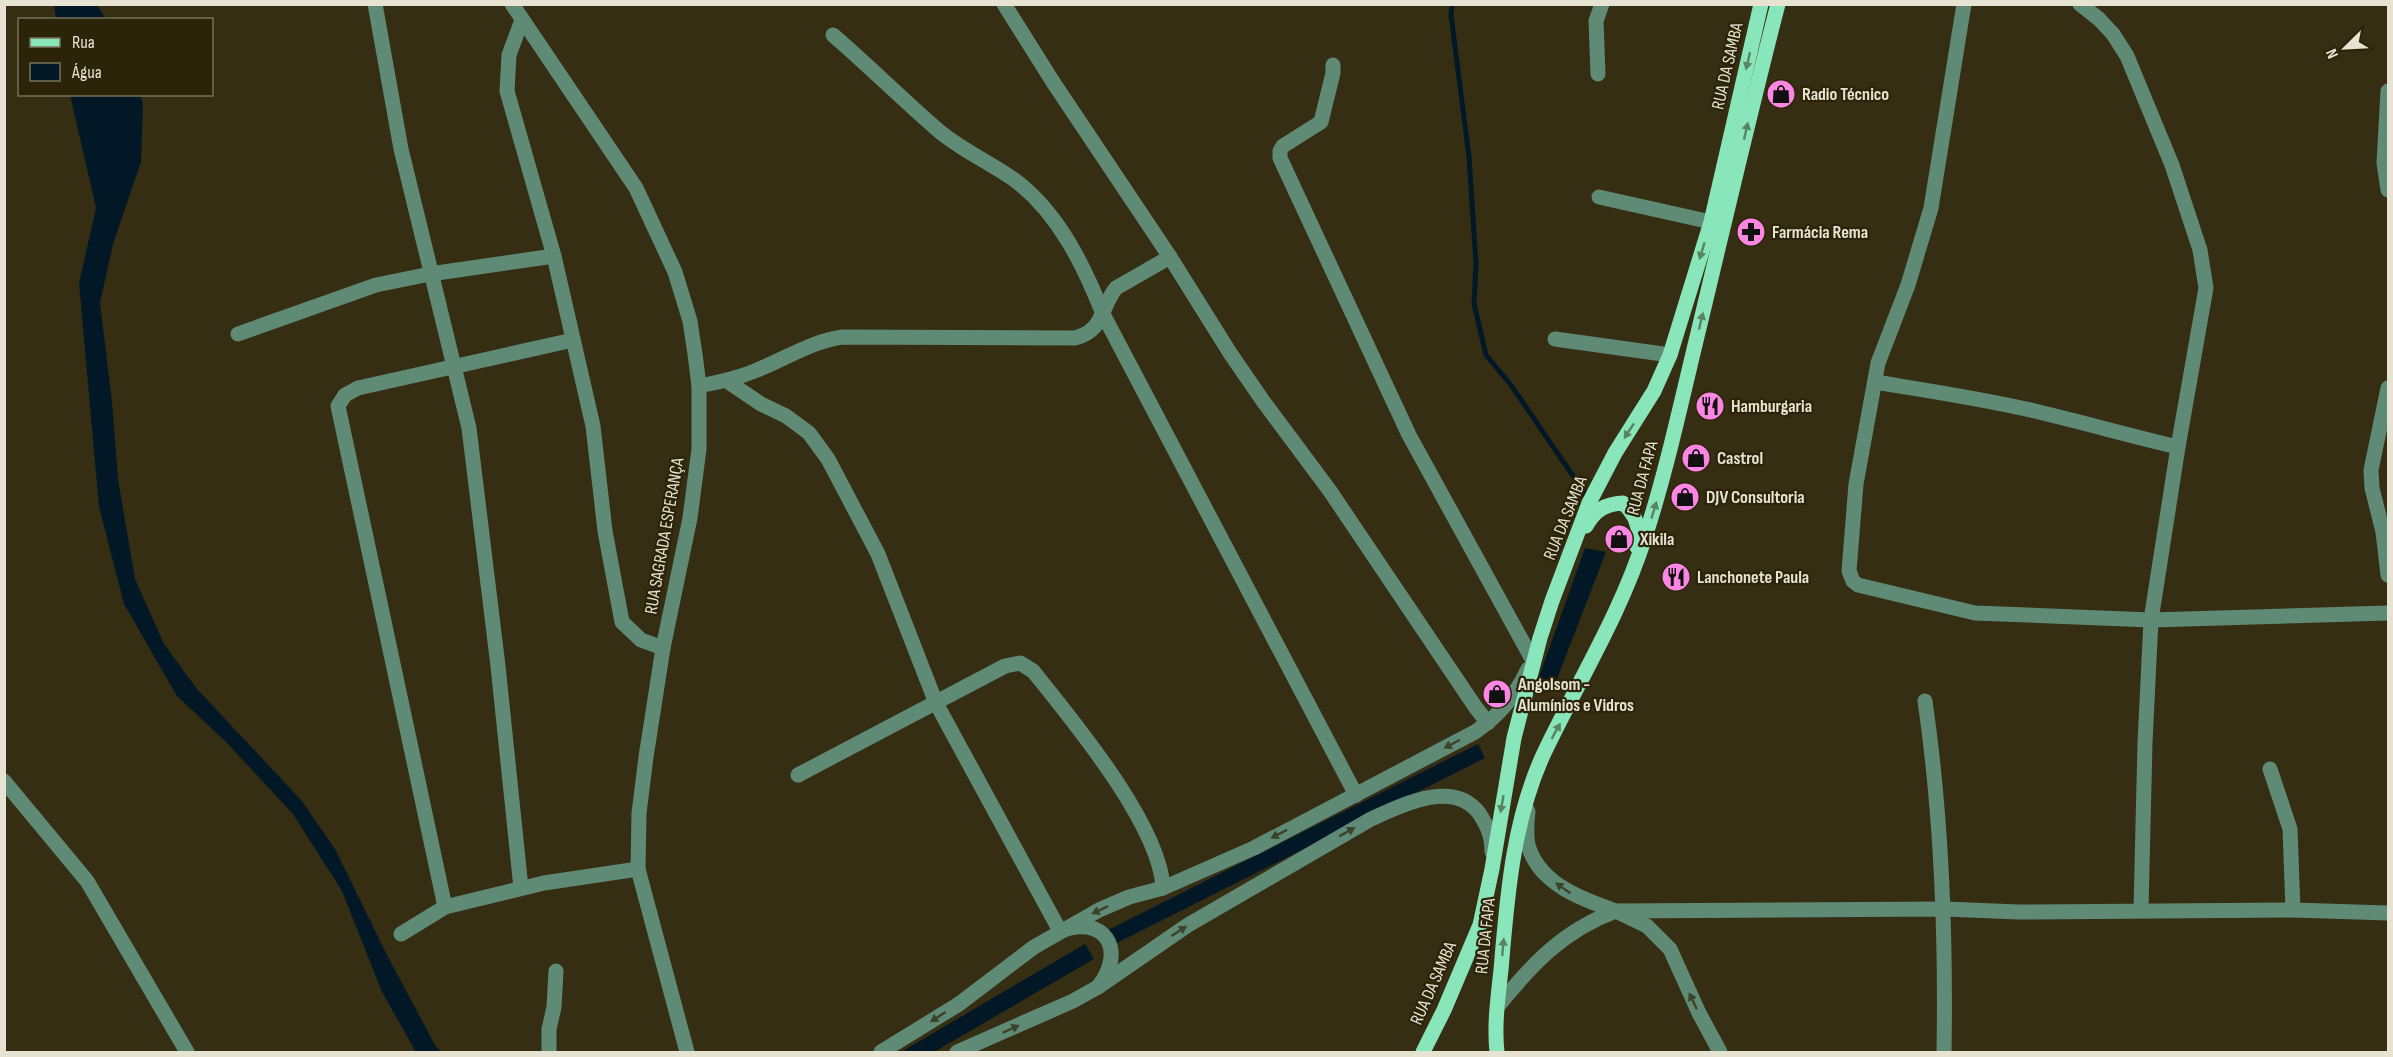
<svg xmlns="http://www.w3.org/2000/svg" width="2393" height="1057" font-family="'Sofia Sans Condensed',sans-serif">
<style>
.water{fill:#031827}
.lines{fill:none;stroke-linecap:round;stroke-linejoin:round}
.stream{stroke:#031827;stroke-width:5}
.minor{stroke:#5f8a75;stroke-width:15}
.major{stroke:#89e5ba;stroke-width:15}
.oneway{fill:#5a8461}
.oneway2{fill:#3b4329}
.labels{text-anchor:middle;stroke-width:4.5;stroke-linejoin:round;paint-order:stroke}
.street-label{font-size:18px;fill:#e7e3d3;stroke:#2c2408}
.poi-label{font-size:18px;font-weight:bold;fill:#e7e3d3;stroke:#2c2408;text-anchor:start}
</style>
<rect width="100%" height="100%" fill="#362e13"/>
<!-- water -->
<g class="water">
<polygon points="54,5 97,5 106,19 56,19"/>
<polygon points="70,95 140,95 143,103 141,162 113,244 100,303 112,402 118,479 135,579 164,644 197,689 301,800 335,849 386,953 436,1047 442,1052 416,1052 382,992 342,891 293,814 226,742 177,696 124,604 99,507 79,283 96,208"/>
<polygon points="1585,548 1606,552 1555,684 1539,677"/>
<polygon points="1478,744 1485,758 1115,944 1108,930"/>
<polygon points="1085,944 1094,959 934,1052 901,1052"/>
</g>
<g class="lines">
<!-- stream -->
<polyline class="stream" points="1452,4 1451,15 1469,157 1476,263 1474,304 1486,355 1511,385 1586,495"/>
<!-- minor -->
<g class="minor">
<polyline points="375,4 401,149 469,428 498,666 521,888"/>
<polyline points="512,4 636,188 675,272 690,321 695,354 699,386 699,449 690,518 663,648 646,757 639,813 638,869 687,1052"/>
<polyline points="1004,4 1053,82 1170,257 1230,353 1263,401 1330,491 1476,708 1488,723"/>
<polyline points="1964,4 1931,208 1908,285 1878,363 1856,484 1849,571 1853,581 1858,585 1975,613 2151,620 2388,613"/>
<polyline points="2080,4 2099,19 2113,34 2127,56 2172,165 2200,250 2206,288 2178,447 2151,620 2145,742 2141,910"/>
<polyline points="522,20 509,55 507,91 554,256 593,426 605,531 622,622 641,640 663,648"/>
<path d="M833 35C869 66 903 100 939 131 963 151 991 163 1016 181 1059 214 1084 266 1103 314L1356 795"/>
<polyline points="1333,65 1333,73 1321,122 1283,146 1280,151 1280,158 1409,435 1532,659"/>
<polyline points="1598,74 1596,21 1602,4"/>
<polyline points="2388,91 2384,163 2388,190"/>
<polyline points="1599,197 1711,222"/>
<polyline points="238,334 376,285 430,274 554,256"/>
<polyline points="1555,339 1670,355"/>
<path d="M727 381 761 404 786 416 809 433 828 459 878 554 936 703 1060 931C1105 914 1127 950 1098 987"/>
<path d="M1875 382C1930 391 1985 399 2039 412 2085 423 2131 436 2178 447"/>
<path d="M699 386C720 382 739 378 757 370 787 358 812 341 843 337L1075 338C1104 331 1100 308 1116 288L1170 257"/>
<polyline points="2388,388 2371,470 2372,488 2383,532 2388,575"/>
<path d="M1925 701C1942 818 1946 935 1944 1052"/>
<polyline points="2270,769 2290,829 2293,910"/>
<path d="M798 775 1005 666 1020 663 1033 671C1073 721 1160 825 1163 888"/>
<polyline points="4,781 87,881 187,1052"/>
<path d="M1528 811C1527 823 1525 837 1529 848 1541 885 1584 900 1616 911L1945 909 2018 912 2293 910 2388 913"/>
<polyline points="445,907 338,406 345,395 358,388 573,340"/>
<polyline points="1620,913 1647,926 1670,949 1699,1013 1720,1052"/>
<polyline points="401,934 445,907 544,883 638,869"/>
<path d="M1498 1006C1532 964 1564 930 1616 911"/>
<polyline points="549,1052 549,1029 554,1007 556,971"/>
<path d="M881 1052 959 1004 1034 947 1099 910 1129 897 1163 888 1254 848 1475 732C1500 715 1515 696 1528 669"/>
<path d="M957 1052 1073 1001 1098 987 1188 925 1371 819C1402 805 1453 779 1479 813 1488 827 1492 836 1492 852"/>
</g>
<!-- major -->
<g class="major">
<path d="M1586 526C1595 510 1605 504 1623 503 1636 514 1641 530 1637 547"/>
<polyline points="1423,1052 1444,1010 1480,925 1492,869 1514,738 1540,638 1552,601 1589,503 1615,453 1654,391 1670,355 1711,222 1761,4"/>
<path d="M1497 1052C1494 1025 1498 997 1501 970 1507 897 1513 818 1545 751 1579 680 1621 613 1645 537 1666 473 1680 407 1696 341 1723 229 1749 116 1778 4"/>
</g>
</g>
<!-- one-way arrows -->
<defs><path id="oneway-solid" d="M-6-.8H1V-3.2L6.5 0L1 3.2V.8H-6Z" transform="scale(1.5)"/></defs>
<g class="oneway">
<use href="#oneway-solid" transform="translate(1748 61) rotate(103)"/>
<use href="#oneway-solid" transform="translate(1746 131) rotate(-77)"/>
<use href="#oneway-solid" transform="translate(1702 251) rotate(107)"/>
<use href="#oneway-solid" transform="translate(1701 321) rotate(-77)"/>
<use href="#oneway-solid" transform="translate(1629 431) rotate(123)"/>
<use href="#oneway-solid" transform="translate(1654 510) rotate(-73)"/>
<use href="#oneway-solid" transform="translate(1556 731) rotate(-61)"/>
<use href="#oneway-solid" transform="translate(1502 804) rotate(100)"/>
<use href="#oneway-solid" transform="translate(1503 947) rotate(-85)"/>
</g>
<g class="oneway2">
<use href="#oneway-solid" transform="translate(1452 744) rotate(152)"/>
<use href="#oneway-solid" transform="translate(1347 832) rotate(-29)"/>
<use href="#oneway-solid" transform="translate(1279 834) rotate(153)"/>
<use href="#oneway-solid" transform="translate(1563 888) rotate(-145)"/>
<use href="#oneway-solid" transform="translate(1100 910) rotate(155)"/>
<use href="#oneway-solid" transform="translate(1179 931) rotate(-33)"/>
<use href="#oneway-solid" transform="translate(1693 1001) rotate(-115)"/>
<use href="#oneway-solid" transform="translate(938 1017) rotate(147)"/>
<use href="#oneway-solid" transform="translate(1011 1029) rotate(-24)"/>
</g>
<!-- icons -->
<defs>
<g id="shop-disc" transform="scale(1.5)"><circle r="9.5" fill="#fc86e3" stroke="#2c2408"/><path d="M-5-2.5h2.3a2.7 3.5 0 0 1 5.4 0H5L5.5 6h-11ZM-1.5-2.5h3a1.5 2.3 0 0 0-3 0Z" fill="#111"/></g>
<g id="pharmacy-disc" transform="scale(1.5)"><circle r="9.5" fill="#fc86e3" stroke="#2c2408"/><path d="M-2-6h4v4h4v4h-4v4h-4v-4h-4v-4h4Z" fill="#111"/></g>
<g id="restaurant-disc" transform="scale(1.5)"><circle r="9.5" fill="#fc86e3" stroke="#2c2408"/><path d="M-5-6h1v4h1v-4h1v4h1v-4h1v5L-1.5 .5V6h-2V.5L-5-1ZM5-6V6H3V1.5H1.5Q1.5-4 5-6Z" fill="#111"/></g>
</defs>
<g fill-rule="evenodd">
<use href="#shop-disc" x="1781" y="94"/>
<use href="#pharmacy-disc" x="1751" y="232"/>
<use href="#restaurant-disc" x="1710" y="406"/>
<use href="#shop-disc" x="1696" y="458"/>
<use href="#shop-disc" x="1685" y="497"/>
<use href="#shop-disc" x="1619" y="539"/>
<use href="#restaurant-disc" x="1676" y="577"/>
<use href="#shop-disc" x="1497" y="694"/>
</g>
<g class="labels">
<!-- street labels -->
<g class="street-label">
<text transform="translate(1727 66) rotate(-77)" y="6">RUA DA SAMBA</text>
<text transform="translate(1642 478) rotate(-75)" y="6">RUA DA FAPA</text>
<text transform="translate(1565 518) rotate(-68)" y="6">RUA DA SAMBA</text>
<text transform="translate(664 536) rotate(-80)" y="6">RUA SAGRADA ESPERANÇA</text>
<text transform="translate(1485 936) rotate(-84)" y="6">RUA DA FAPA</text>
<text transform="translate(1433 983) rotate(-66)" y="6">RUA DA SAMBA</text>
</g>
<!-- poi labels -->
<g class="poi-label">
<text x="1802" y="100">Radio Técnico</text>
<text x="1772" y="238">Farmácia Rema</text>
<text x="1731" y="412">Hamburgaria</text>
<text x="1717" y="464">Castrol</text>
<text x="1706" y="503">DJV Consultoria</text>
<text x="1640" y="545">Xikila</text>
<text x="1697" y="583">Lanchonete Paula</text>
<text x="1518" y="690">Angolsom -<tspan x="1518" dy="21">Alumínios e Vidros</tspan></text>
</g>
</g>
<!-- border -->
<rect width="2393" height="1057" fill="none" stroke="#e7e3d3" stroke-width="12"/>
<!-- legend -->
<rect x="18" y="18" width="195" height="78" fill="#2c2408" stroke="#777059" stroke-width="1.5"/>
<rect x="30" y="38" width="30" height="9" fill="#89e5ba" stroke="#777059" stroke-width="1.5"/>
<text x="72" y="48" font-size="18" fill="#e7e3d3">Rua</text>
<rect x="30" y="63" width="30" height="18" fill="#031827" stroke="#777059" stroke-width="1.5"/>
<text x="72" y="78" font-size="18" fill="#e7e3d3">Água</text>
<!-- north arrow -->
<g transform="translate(2345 48) rotate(246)" stroke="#2c2408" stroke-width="4.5" paint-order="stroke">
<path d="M0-4.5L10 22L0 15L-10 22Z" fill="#e7e3d3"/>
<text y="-9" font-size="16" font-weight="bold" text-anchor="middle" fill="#e7e3d3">N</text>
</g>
</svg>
